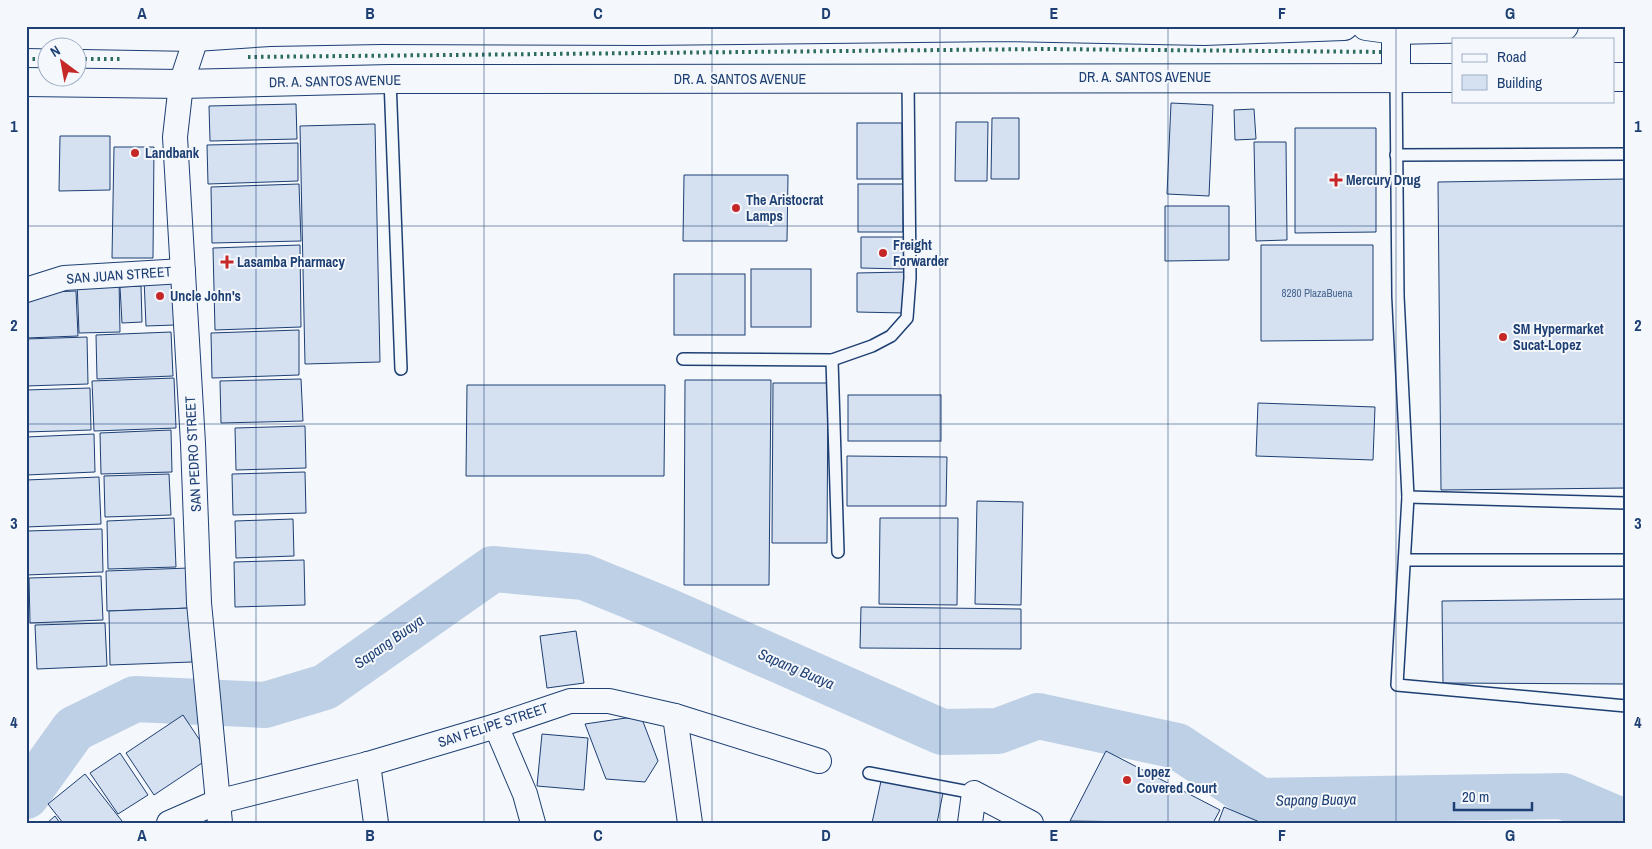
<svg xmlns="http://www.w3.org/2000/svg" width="1652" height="849" font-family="'Archivo Narrow',sans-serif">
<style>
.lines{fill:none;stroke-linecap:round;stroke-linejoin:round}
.river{stroke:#bed0e5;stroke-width:46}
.building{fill:#d5e0f0;stroke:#1d3f73}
.lane-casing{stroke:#1d3f73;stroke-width:14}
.street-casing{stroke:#1d3f73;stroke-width:26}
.primary-casing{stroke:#1d3f73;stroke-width:30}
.lane{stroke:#f4f7fb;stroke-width:11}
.street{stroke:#f4f7fb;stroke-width:24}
.primary{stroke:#f4f7fb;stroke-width:28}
.hedge{stroke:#2c6c60;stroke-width:4;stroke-dasharray:2.5 4;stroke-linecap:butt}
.grid{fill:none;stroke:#1d3f73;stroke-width:1;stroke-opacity:0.55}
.poi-dot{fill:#c62828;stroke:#f4f7fb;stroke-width:2}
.labels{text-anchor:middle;stroke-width:4;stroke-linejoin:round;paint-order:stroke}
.number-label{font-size:11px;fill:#4b6792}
.street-label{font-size:14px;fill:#1d3f73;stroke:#f4f7fb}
.poi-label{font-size:14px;font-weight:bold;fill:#1d3f73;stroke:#f4f7fb;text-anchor:start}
.water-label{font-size:15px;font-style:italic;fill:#1d3f73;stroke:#f4f7fb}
.neatline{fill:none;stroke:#1d3f73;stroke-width:2}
.grid-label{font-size:16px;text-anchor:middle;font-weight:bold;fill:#1d3f73}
</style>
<rect width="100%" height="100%" fill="#f4f7fb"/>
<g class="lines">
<!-- river -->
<polyline class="river" points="26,796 74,729 135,699 265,705 325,687 493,569 584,577 665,610 942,732 998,731 1038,716 1177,746 1260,801 1563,796 1626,823"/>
</g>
<!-- building -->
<g class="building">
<polygon points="1171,103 1213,105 1209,196 1167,194"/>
<polygon points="296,104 297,139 210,141 209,106"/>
<polygon points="1254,109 1256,139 1235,140 1234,110"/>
<polygon points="992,118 1019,118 1019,179 991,179"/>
<polygon points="956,122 988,122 987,181 955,181"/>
<rect x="857" y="123" width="45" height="56"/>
<polygon points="375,124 380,362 305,364 300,126"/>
<polygon points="1295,128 1376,128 1376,232 1295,233"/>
<polygon points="60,136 110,136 110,190 59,191"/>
<polygon points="1254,142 1286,142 1287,240 1256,241"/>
<polygon points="298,143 298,181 208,184 207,145"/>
<polygon points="114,147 154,147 153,258 112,258"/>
<polygon points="684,175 788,175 787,241 683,241"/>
<polygon points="1626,179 1626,488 1441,490 1438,182"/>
<polygon points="299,184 301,241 212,243 211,187"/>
<rect x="858" y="184" width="45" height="48"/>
<polygon points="1165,206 1229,206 1229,260 1165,261"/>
<polygon points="861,237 905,237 904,269 861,268"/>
<polygon points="300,245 301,327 215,330 213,248"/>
<polygon points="1261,245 1373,245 1373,340 1261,341"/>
<rect x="751" y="269" width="60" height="58"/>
<polygon points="905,272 904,313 857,312 857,273"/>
<rect x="674" y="274" width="71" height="61"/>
<polygon points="173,277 175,325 146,326 144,279"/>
<polygon points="119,279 120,332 79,333 77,281"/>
<polygon points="141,286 142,322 122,323 120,287"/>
<polygon points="76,291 78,336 26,338 26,293"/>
<polygon points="299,330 299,375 212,378 211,333"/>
<polygon points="171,332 173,376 97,379 96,335"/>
<polygon points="87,337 88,384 26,386 26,339"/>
<polygon points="174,378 176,428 94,431 92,381"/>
<polygon points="301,379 303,421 221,423 220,381"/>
<polygon points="685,380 771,380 769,585 684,585"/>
<polygon points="773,383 828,383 827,543 772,543"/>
<polygon points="467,385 665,385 664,476 466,476"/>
<polygon points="90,388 91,430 26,432 26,390"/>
<rect x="848" y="395" width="93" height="46"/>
<polygon points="1258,403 1375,407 1373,460 1256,456"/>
<polygon points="305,426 306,468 236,470 235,428"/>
<polygon points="171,430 172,472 101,474 100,433"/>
<polygon points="94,434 95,472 26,475 26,437"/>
<polygon points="847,456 947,457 946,506 847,506"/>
<polygon points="305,472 306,513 233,515 232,474"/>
<polygon points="169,474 171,515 105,517 104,476"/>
<polygon points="99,477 101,524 26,527 26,480"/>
<polygon points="977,501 1023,502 1021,605 975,604"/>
<polygon points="174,518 176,567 108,569 107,521"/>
<polygon points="880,518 958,518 957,605 879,604"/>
<polygon points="293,519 294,556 236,558 235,521"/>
<polygon points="102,529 103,572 26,575 26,531"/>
<polygon points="304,560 305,605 235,607 234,562"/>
<polygon points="189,568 190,608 107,611 106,571"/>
<polygon points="101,576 103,620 30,623 29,578"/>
<polygon points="1626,599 1626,684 1443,683 1442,601"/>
<polygon points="861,607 1021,609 1021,649 860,648"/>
<polygon points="190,608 192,662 110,665 109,611"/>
<polygon points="105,623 107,666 37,669 35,625"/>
<polygon points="576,631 584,683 547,688 540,636"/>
<polygon points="183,715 211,757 154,795 126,753"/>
<polygon points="626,718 642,719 658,761 645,782 606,779 585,724"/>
<polygon points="542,734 588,738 584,790 537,786"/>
<polygon points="1106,751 1220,810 1213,823 1070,821"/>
<polygon points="120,753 148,795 118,814 90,773"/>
<polygon points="85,774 122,821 120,823 63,823 48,804"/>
<polygon points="881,781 943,793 937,823 872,823"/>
<polygon points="1224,807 1262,823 1218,823"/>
<polygon points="55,816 60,823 47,823"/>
</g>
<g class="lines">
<!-- lane casing -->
<g class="lane-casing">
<g id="lane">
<polyline points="390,79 401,369"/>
<polyline points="1396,79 1398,296 1408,497 1397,685 1626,706"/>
<polyline points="1396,155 1626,154"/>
<polyline points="683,359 832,360 872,346 891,336 907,318 910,278 908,79"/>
<polyline points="832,360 838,552"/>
<polyline points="1408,497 1626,503"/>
<polyline points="1406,560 1626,560"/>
<polyline points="869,773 974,793"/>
</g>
</g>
<!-- street casing -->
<g class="street-casing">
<g id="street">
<polyline points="200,26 181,84 175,137 193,443 199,603 220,823"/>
<polyline points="26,290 64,278 183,271"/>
<polyline points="675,716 690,823"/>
<polyline points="496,726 525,794 533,823"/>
<polyline points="368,764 376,823"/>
<polyline points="169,823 217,802 368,764 496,726 570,701 609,701 675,716 819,761"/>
<polyline points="970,823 974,793 1031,823"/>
</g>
</g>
<!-- primary casing -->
<g class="primary-casing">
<g id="primary">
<polyline points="1366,26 1396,30 1564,26"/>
<polyline points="1396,30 1396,79"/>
<polyline points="26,34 195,37 270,32 381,30 644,31 1006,27 1204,31 1344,26"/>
<polyline points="1613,77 1626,77"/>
<polyline points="26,82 181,84 390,79 1453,78"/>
</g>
</g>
<!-- lane -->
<use href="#lane" class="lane"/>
<!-- street -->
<use href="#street" class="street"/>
<!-- primary -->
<use href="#primary" class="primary"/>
<!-- hedge -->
<g class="hedge">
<polyline points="248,57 1043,49 1384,52"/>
<polyline points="26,59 48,59"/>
<polyline points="78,59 121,59"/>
</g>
</g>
<!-- grid -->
<path class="grid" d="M256 26V823M484 26V823M712 26V823M940 26V823M1168 26V823M1396 26V823M26 226H1626M26 424H1626M26 623H1626"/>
<!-- markers -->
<g class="poi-dot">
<circle cx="135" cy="153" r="5"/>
<path d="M1333.5 172.5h5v5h5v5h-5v5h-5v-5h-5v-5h5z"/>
<circle cx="736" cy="208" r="5"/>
<circle cx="883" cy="253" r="5"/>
<path d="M224.5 254.5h5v5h5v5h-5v5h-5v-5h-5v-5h5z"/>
<circle cx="160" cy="296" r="5"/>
<circle cx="1503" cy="337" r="5"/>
<circle cx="1127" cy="780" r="5"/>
</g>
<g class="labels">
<!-- number labels -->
<g class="number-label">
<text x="1317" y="297">8280 PlazaBuena</text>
</g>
<!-- street labels -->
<g class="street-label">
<text x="1145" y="82">DR. A. SANTOS AVENUE</text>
<text x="740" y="84">DR. A. SANTOS AVENUE</text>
<text transform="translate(335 81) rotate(-1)" y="5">DR. A. SANTOS AVENUE</text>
<text transform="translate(119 275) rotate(-4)" y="5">SAN JUAN STREET</text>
<text transform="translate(193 454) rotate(-93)" y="5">SAN PEDRO STREET</text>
<text transform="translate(493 725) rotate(-18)" y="5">SAN FELIPE STREET</text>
</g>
<!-- poi labels -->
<g class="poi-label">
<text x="145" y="158">Landbank</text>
<text x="1346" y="185">Mercury Drug</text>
<text x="746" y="205">The Aristocrat<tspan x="746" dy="16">Lamps</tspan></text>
<text x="893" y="250">Freight<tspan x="893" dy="16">Forwarder</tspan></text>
<text x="237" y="267">Lasamba Pharmacy</text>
<text x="170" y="301">Uncle John's</text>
<text x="1513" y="334">SM Hypermarket<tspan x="1513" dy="16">Sucat-Lopez</tspan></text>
<text x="1137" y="777">Lopez<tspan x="1137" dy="16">Covered Court</tspan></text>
</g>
<!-- water labels -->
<g class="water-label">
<text transform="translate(389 642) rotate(-35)" y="5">Sapang Buaya</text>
<text transform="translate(796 669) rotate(23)" y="5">Sapang Buaya</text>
<text transform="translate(1316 800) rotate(-1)" y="5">Sapang Buaya</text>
</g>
</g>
<!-- border -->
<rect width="1652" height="849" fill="none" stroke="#f4f7fb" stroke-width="55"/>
<!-- legend -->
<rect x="1452" y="38" width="162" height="65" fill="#f4f7fb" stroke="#9eadc5"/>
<rect x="1462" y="54" width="25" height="8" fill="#f4f7fb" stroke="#9eadc5"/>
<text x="1497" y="62" font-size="15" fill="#1d3f73">Road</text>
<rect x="1462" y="75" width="25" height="15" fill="#d5e0f0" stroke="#9eadc5"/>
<text x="1497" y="88" font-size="15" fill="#1d3f73">Building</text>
<!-- north arrow -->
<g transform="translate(62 62) rotate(328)"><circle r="24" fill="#f4f7fb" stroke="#9eadc5"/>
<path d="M0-4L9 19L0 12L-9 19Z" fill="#c62828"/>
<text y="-8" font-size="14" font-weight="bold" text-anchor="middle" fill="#1d3f73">N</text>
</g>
<!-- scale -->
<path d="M1454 802v8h78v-8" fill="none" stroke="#1d3f73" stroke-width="2.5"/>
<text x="1462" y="802" font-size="15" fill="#1d3f73" stroke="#f4f7fb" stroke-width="4" paint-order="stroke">20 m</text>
<rect x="28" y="28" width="1596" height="794" class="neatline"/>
<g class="grid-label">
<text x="142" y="19">A</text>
<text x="370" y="19">B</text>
<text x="598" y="19">C</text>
<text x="826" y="19">D</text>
<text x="1054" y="19">E</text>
<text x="1282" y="19">F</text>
<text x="1510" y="19">G</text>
<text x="14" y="132">1</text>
<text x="1638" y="132">1</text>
<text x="14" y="331">2</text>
<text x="1638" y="331">2</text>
<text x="14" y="529">3</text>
<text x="1638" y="529">3</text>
<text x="14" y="728">4</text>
<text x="1638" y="728">4</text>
<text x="142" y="841">A</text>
<text x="370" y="841">B</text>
<text x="598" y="841">C</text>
<text x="826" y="841">D</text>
<text x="1054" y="841">E</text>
<text x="1282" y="841">F</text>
<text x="1510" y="841">G</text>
</g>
</svg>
